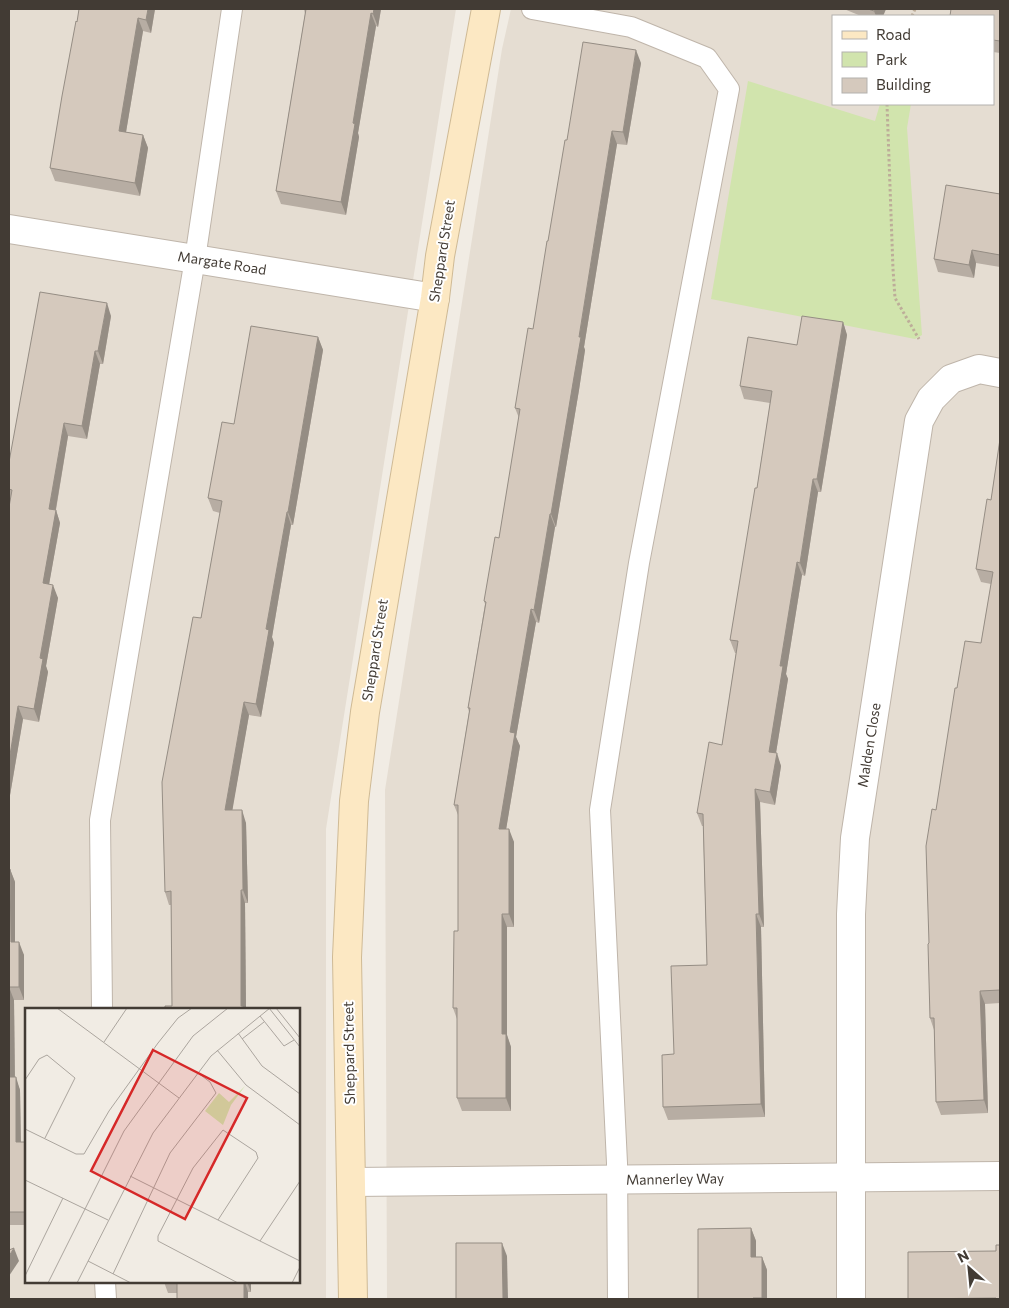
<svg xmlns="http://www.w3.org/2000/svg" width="1009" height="1308" font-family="Commissioner,sans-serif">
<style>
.residential{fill:#e5ddd2;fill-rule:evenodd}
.green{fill:#d1e4ad}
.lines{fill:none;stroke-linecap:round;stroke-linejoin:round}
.lane-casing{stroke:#bfb5aa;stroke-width:22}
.street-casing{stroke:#bfb5aa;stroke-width:30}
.secondary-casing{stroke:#cfba95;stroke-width:30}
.path{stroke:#bdad99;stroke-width:3;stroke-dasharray:2.5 2.5;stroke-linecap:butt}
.lane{stroke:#fff;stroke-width:20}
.street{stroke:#fff;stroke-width:28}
.secondary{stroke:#fce8c3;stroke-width:28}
.wall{fill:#b7ada3}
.shaded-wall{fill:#958d84}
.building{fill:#d5c9bd;stroke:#958d84}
.labels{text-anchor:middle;stroke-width:4;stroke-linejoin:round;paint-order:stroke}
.street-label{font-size:14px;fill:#423b34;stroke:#fff}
.inset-road{fill:none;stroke:#aba59e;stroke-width:1}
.view{fill:#d62828;fill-opacity:0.15;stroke:#d62828;stroke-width:2.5}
.inset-edge{fill:none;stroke:#423b34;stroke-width:2.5}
</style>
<rect width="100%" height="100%" fill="#f1ece4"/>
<!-- residential -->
<g class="residential">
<path d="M9 9H456L326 829V1299H9ZM26 1009H299V1282H26Z"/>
<path d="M511 9H1000V1299H387L385 790 502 49ZM833 16H993V104H833Z"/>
</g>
<!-- green -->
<polygon class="green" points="748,81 875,121 880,104 911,104 907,128 922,335 915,339 711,299"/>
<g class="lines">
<!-- lane casing -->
<g class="lane-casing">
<g id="lane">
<polyline points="532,9 631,27 707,58 729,89 639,563 600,810 617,1163 618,1299"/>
<polyline points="102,1009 100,820 195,259 232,9"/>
<polyline points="105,1282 106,1299"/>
</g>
</g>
<!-- street casing -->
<g class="street-casing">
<g id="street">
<polyline points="9,229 195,259 435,298"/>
<polyline points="351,1182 1000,1176"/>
<polyline points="851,1299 851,914 855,838 919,421 931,399 951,379 979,369 1000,373"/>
</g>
</g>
<!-- secondary casing -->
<g class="secondary-casing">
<polyline id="secondary" points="353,1299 347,957 354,801 365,712 435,298 440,256 486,9"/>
</g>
<!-- path -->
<g class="path">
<polyline points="912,16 915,9"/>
<polyline points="887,104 893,269 895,298 919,339"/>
</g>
<!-- lane -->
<use href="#lane" class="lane"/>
<!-- street -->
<use href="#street" class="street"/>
<!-- secondary -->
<use href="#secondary" class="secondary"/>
</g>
<!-- wall -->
<g class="wall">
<polygon points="155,9 151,33 143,31 126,132 143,135 148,148 140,196 55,181 50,168 77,22"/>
<polygon points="304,9 381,9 378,27 376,26 358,133 359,137 346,215 281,204 276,191 305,14"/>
<polygon points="844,9 886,9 883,16 861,16"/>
<polygon points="1000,9 1000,53 993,52 993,16"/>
<polygon points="641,63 627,145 617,144 584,347 585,350 579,390 556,527 555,527 539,623 536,622 516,737 520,746 506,829 514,842 514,927 507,927 507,1035 511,1047 511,1111 462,1111 457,1098 457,1019 453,1008 458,931 458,815 454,805 469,712 468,708 485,604 484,601 499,538 519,418 515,408 533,329 567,140"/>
<polygon points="1000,194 1000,267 976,263 974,278 938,272 934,259"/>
<polygon points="111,316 103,364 100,364 87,439 68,436 56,510 60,523 49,584 58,598 46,666 48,672 39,722 23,719 9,801 9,507 10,502 9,501 9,462"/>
<polygon points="843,322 847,335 821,492 818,492 805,576 802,575 786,674 788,679 776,753 781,766 775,805 760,802 764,927 761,927 765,1117 668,1120 663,1107 674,1054 707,965 703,826 702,826 697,813 722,745 736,653 735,653 730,640 757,488 770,403 744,399 740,386 797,345"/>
<polygon points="318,337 323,350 293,525 291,525 272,637 274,643 261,717 249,715 232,810 246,823 248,903 245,903 246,1009 165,1009 172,1006 171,905 169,905 165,892 201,618 220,513 213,511 208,498 234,424"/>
<polygon points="1000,439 1000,1003 985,1004 988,1113 941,1115 936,1102 934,1030 930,1018 929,943 936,810 957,688 981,643 991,584 981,582 976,569 991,500"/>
<polygon points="9,869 10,869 15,882 15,942 24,955 24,1000 14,1000 15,1077 20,1090 21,1142 26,1142 26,1225 9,1225"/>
<polygon points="751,1228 756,1241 756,1257 762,1257 767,1270 767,1299 699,1299 698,1229"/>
<polygon points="996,1251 1000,1299 908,1299"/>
<polygon points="164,1282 251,1282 251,1292 248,1292 248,1299 177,1299 177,1293 168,1293"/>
</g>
<!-- shaded-wall -->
<g class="shaded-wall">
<polygon points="148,9 155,9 151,33 146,20"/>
<polygon points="374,9 381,9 378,27 373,14"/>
<polygon points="875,9 886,9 883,16 876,16 874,11"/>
<polygon points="371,13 376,26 358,133 359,137 346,215 341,202 353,123"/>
<polygon points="138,18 143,31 124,144 119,131"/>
<polygon points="636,50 641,63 627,145 623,132"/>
<polygon points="612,131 617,144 584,347 585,350 579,390 556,527 551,514"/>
<polygon points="143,135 148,148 140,196 135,183"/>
<polygon points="972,250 976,263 974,278 969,265"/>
<polygon points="107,303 111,316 103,364 98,351"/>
<polygon points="843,322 847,335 821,492 817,479"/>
<polygon points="318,337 323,350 293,525 288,512"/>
<polygon points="95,351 100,364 87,439 82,426"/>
<polygon points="64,423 68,436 54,520 56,510 60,523 47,596 43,583 49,509"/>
<polygon points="813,479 818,492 805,576 800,563"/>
<polygon points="287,512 291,525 272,637 274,643 261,717 256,704 266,629"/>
<polygon points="550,514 555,527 539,623 534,610"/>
<polygon points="797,562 802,575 786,674 788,679 774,765 769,752 780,666"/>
<polygon points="53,585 58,598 46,666 48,672 39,722 34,709 40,658"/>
<polygon points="531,609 536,622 516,737 520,746 504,842 499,829 510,732"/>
<polygon points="244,702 249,715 230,824 225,810"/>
<polygon points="18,706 23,719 9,801 9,761"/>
<polygon points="777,753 781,766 775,805 770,792"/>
<polygon points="755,789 760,802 764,927 759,914"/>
<polygon points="242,810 246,823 248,903 243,890"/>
<polygon points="509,829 514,842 514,927 509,914"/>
<polygon points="10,869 15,882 15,955 11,942"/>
<polygon points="241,890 245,903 246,1009 242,1009 241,1006"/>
<polygon points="502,914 507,927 507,1035 511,1047 511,1111 506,1098 502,1034"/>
<polygon points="756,914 761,927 765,1117 761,1104"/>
<polygon points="19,942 24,955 24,1000 19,987"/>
<polygon points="9,987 14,1000 15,1090 10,1077"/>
<polygon points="980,991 985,1004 988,1113 984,1100"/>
<polygon points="16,1077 20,1090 21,1155 16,1142"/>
<polygon points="751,1228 756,1241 756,1270 751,1257"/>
<polygon points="502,1243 507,1256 508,1299 503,1299"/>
<polygon points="14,1248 19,1261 9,1276 9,1256"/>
<polygon points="762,1257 767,1270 767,1299 763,1299 762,1298"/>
<polygon points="244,1282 245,1282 248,1292 248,1299 244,1299"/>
<polygon points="247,1282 251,1282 251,1292"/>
</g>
<!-- building -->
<g class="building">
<polygon points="79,9 148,9 146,20 138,18 119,131 143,135 135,183 50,168 62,96 76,21 77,22"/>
<polygon points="306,9 374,9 373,14 371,13 353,123 355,124 341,202 276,191"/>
<polygon points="868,9 875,9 874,11"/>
<polygon points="951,9 1000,9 1000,41 993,40 993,16 950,16"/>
<polygon points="583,42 636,50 623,132 612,131 579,337 581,337 574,377 551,514 550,514 534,610 531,609 510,732 515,733 499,829 509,829 509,914 502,914 502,1034 506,1034 506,1098 457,1098 457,1008 453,1008 454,931 458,931 458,805 454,805 470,708 468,708 486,602 484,601 495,537 499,538 520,409 515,408 528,328 533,329 547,241 548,241 565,140 567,140"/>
<polygon points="946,185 1000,194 1000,255 972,250 969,265 934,259"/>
<polygon points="40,292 107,303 98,351 95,351 82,426 64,423 49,509 56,510 43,583 53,585 40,658 43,659 34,709 18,706 9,761 9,507 12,490 9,489 9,462"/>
<polygon points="802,316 843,322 817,479 813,479 800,563 797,562 780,666 783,666 769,752 777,753 770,792 755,789 759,914 756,914 761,1104 663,1107 662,1055 674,1054 671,966 707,965 703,814 697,813 709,742 722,745 738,641 730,640 755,488 757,488 772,391 740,386 748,337 797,345"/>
<polygon points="251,326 318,337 288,512 287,512 266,629 269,630 256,704 244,702 225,810 242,810 243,890 241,890 241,1006 243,1006 243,1009 165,1009 165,1006 172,1006 171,891 165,892 162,782 193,617 201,618 222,501 208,498 222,422 234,424"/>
<polygon points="1000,439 1000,990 980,991 984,1100 936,1102 934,1018 930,1018 928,944 929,943 926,846 932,809 936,810 955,688 957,688 965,641 981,643 993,572 976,569 987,499 991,500"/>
<polygon points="9,869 10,869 11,942 19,942 19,987 9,987 10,1077 16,1077 16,1142 26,1142 26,1212 9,1212"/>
<polygon points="751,1228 751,1257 762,1257 762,1298 753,1298 753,1299 698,1299 698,1229"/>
<polygon points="456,1243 502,1243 503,1299 456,1299"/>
<polygon points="996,1245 1000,1245 1000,1299 996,1299 996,1298 908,1299 908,1252 996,1251"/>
<polygon points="14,1248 9,1256 9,1250"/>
<rect x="177" y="1282" width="67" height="17"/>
</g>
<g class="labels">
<!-- street labels -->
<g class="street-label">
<text transform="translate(442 251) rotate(-81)" y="5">Sheppard Street</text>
<text transform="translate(222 263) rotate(9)" y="5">Margate Road</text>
<text transform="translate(375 650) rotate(-81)" y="5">Sheppard Street</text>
<text transform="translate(869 745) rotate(-81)" y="5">Malden Close</text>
<text transform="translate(349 1053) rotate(-91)" y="5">Sheppard Street</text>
<text transform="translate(675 1179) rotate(-1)" y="5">Mannerley Way</text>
</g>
</g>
<!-- overview -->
<g transform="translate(25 1008)">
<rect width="275" height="275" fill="#f1ece4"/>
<path d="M220 78 206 97 198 117 180 103 194 85 204 94Z" fill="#d1e4ad"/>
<path class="inset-road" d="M32 0 154 90M244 0 275 39M251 0 275 30M235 8 259 38 269 32M213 25 237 58 275 86M217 31 239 14M79 34 102 0M192 42 221 77 275 117M0 72 14 51 22 47 50 70 20 130M0 121 51 146H59L84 103 133 35 153 10 167 0M105 168 275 253M0 172 83 212M193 212 233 150 231 144 198 122 168 160 133 228V233L213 275M235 233 275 173M63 253 106 275M88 266 145 145 191 85 185 74 173 65M0 268 38 190M23 275 99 123 168 28 203 0M52 275 128 125 186 48 245 0M267 275 275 259"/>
<path class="view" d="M128 42 222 90 160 211 66 163Z"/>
<rect width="275" height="275" class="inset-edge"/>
</g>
<!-- border -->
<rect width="1009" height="1308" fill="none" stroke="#423b34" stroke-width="20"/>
<!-- legend -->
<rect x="832" y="15" width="162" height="90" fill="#ffffff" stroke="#b3b1ae"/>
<rect x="842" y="31" width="25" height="8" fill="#fce8c3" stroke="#b3b1ae"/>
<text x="876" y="40" font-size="15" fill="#423b34">Road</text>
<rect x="842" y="52" width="25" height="15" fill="#d1e4ad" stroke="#b3b1ae"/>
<text x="876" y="65" font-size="15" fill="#423b34">Park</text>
<rect x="842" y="78" width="25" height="15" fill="#d5c9bd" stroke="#b3b1ae"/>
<text x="876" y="90" font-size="15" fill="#423b34">Building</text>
<!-- north arrow -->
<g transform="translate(969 1268) rotate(333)" stroke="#ffffff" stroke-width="4" paint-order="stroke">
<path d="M0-4L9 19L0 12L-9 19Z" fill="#423b34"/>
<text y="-8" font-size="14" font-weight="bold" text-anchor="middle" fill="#423b34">N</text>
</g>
</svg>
